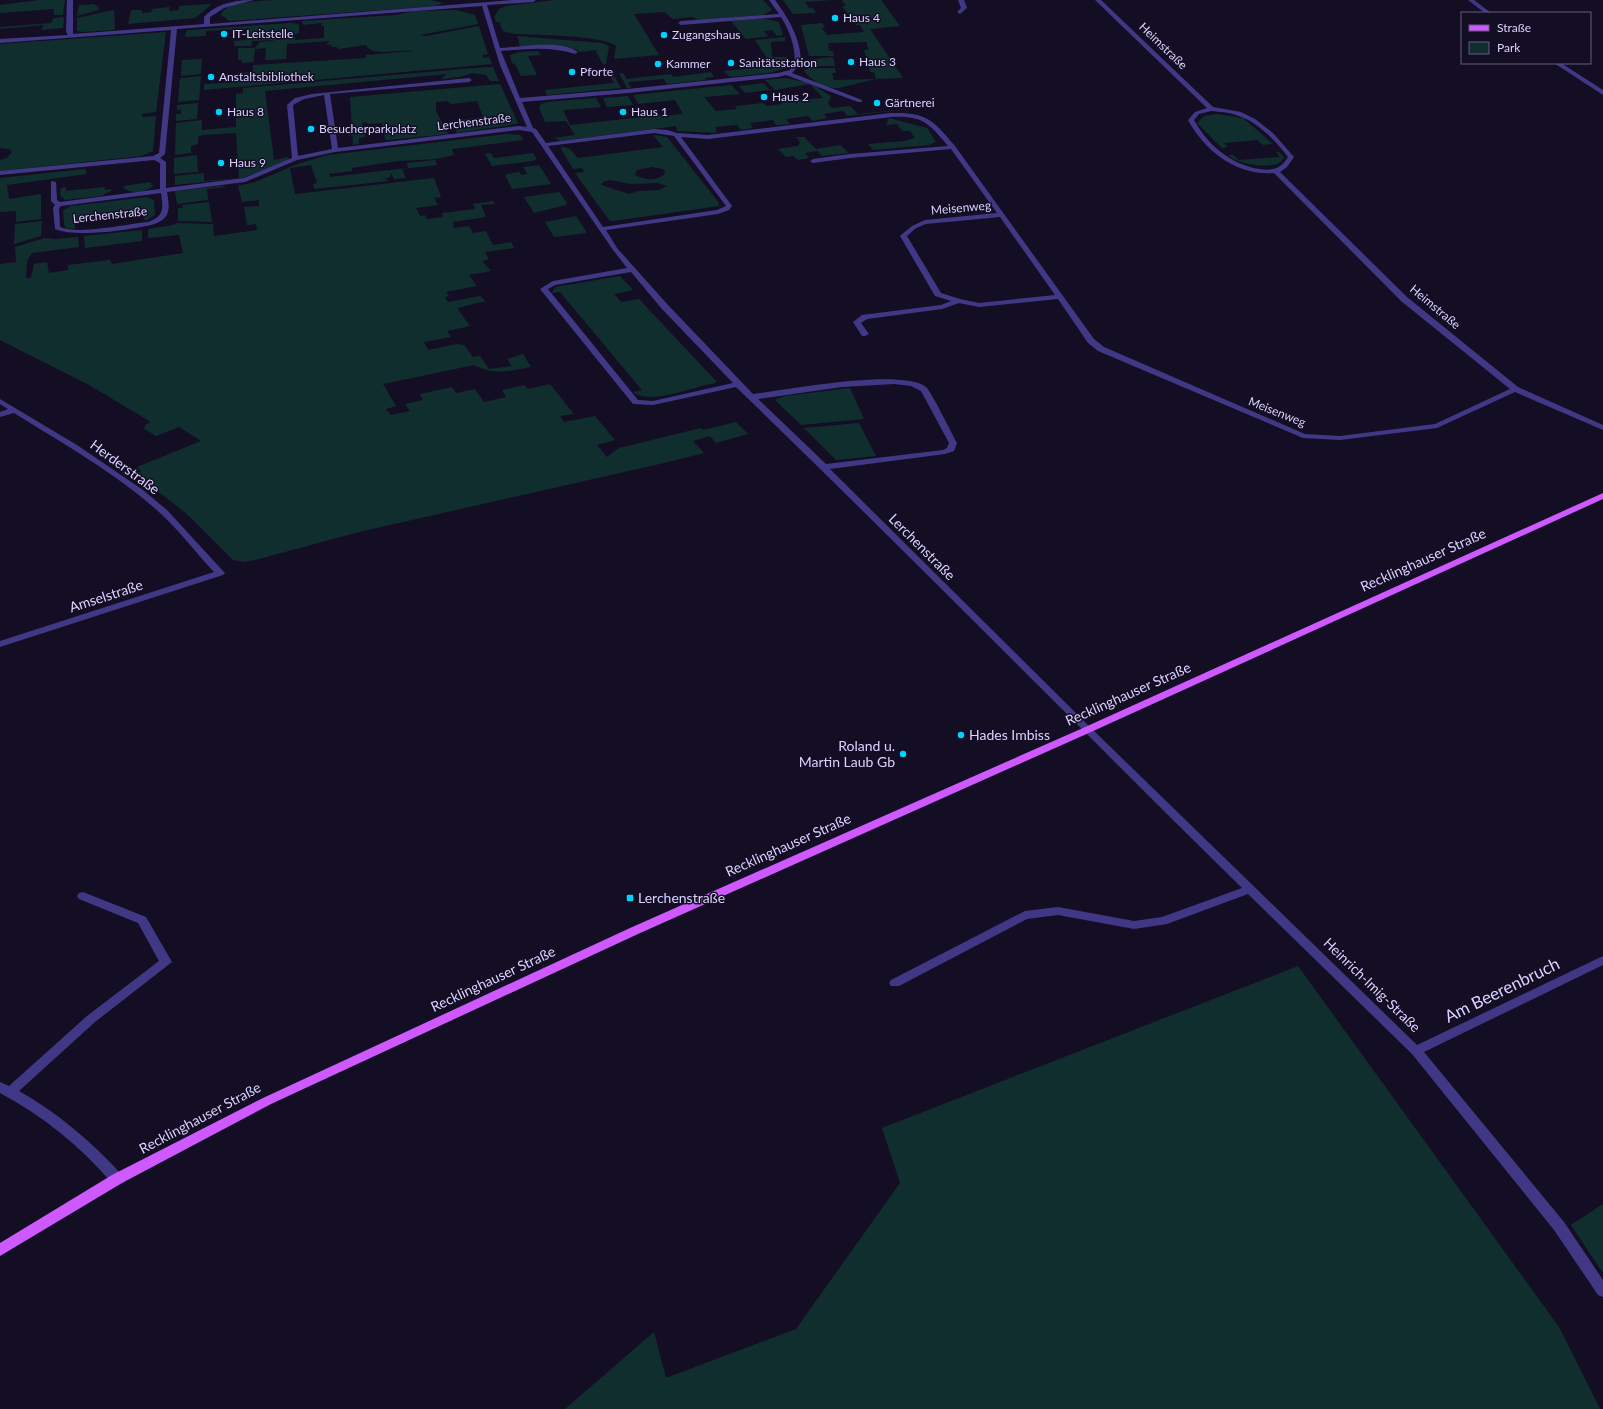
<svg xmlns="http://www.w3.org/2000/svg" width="1603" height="1409" font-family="Lato,sans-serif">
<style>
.green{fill:#112e2f;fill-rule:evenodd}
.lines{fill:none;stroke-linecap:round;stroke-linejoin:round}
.minor{fill:#413885;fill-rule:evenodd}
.major{fill:#cd59ff;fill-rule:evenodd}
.poi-dot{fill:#00d1fd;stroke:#140e25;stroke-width:1.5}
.labels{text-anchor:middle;stroke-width:3;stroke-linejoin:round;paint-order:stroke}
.far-poi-label{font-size:12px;fill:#dad2ff;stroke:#140e25;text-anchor:start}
.far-street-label{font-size:12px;fill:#dad2ff;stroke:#140e25}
.street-label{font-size:14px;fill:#dad2ff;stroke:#140e25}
.poi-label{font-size:14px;fill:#dad2ff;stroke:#140e25;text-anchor:start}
.near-street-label{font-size:17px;fill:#dad2ff;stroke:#140e25}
</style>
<rect width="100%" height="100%" fill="#140e25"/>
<!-- green -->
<g class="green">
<polygon points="39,0 65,0 63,15 54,15 54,9 0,13 0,5"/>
<path d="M273 0H431L443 3 435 6 230 21 221 15C224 2 261 1 273 0Z"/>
<path d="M554 0H763L772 10 763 15 698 20 693 17 673 19 664 12 634 14 659 55 614 59 616 46C603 35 534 35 514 34L503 31 499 22H496L494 17 499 9 506 6Z"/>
<polygon points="783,0 832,0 805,2 809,8 813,8 816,13 793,14"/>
<path d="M842 0H881L900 26 870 29 903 78 876 79 838 88C826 89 812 81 804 71L808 68H835L836 73H832L834 80 876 79 874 72H870L864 50H868L867 42 828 43 829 51H833L834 56H809L801 25 822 23 825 27 822 28 827 35 864 32 860 25H856L842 6H846Z"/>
<polygon points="93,4 98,6 99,10 77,16 79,5"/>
<polygon points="208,4 211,5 195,18 128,24 131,10 142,10 142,13 151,12 152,9 170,7 169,11 179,10 179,6"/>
<polygon points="114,10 115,30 83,32 77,31 77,18"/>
<path d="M456 10 475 15 478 24 420 35 426 36 479 26 488 54 482 55 484 58 489 57 492 64 204 90V84L237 82V73L253 72V62L242 63 241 60H238V48H255L260 42 277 40 295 36V40L324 38V26H321L322 23 303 25 302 21 397 15 413 11ZM330 41 326 44 331 45 332 47H337L338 49 366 45C372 58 401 48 413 51L366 55V58L253 65 255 49 266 48 265 60 286 59 287 44Z"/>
<polygon points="64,17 63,28 42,30 43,25 0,29 0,27 51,23 54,18"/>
<polygon points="762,18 779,22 783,35 777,36 772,30 764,31 768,36 771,36 746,39 731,21"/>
<polygon points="291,23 299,24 299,33 275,40 252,41 251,46 234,46 234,41 246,40 246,29 206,31 206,36 185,37 186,31 189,30"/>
<polygon points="166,32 156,112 142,114 142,117 156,116 153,151 141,156 0,171 0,160 7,158 12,152 9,149 0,148 0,44"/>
<path d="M516 36 602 43 609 46 606 64H603L595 50 580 52C565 41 538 47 520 47L518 38Z"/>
<polygon points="785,37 785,41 771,42 772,57 787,57 789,63 786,68 769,73 730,77 724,71 764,67 759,59 767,58 755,40"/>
<polygon points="536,51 539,52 541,55 528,56 537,75 521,76 515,64 512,63 510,55 520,52"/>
<polygon points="833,57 835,66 807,66 808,60"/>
<polygon points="202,59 201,74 181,76 182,60"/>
<polygon points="487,67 493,67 499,81 490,81 486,75 473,73 459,77 441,79 447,74 265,91 274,160 288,157 289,160 242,178 175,185 175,176 204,173 204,181 239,178 236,133 203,135 198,137 198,144 191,146 191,153 175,155 176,123 202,120 202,130 236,127 236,94 243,93 243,88"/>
<polygon points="711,72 714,77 705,78 706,80 667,84 664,79 628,82 631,88 627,88 619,73 623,73 627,79 671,74 673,77"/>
<polygon points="609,74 613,74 621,88 547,95 545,90 614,83"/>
<polygon points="201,76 199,100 178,102 180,78"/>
<polygon points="786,78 810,83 831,96 828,104 832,108 850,106 858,114 927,107 847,116 843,111 824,114 827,118 813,121 808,116 786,119 790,124 776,125 773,120 750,123 753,128 741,130 737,125 715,127 717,133 677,131 676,126 560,141 554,138 575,135 566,121 545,122 539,108 541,104 547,102 596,98 601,107 563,110 570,125 661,115 662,116 683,114 675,100 638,104 633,95 731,85 740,94 704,97 716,111 737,109 735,106 763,103 766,106 782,104 780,101 823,98 810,84 775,90 765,80"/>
<polygon points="763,83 770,90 745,93 739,86"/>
<polygon points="500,84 518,123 516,124 457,133 451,121 483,117 477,101 451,104 448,101 436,102 436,111 448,134 387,140 385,139 382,123 368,124 366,122 362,123 365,137 359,138 359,144 353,145 350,97"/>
<polygon points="628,96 633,105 607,107 603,98"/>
<polygon points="198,103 197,119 176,121 176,114 181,114 181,110 177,110 177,105"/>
<polygon points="1217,114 1243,118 1273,144 1263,145 1257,140 1224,143 1228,147 1222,148 1197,123 1204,116"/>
<polygon points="889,118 927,128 936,142 929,145 873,150 868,144 905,141 915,138 910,131 902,131 897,124 886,125"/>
<path d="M507 134 520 135 524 140 452 149 454 155 436 159 398 161 352 168V171L329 174 330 177 408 168 407 163 435 160 437 165 402 169 406 178 394 179 391 173 390 177 384 179 389 181 314 189 313 184 317 183 311 165 290 168 295 194 434 178 441 197 434 198 438 205 416 208 420 216 425 215 427 219 443 217 442 213 475 209 473 204 493 201 495 204 481 205 486 217 453 222 454 228 469 226 473 233 486 231 493 245 511 242 514 248 485 252 489 259 482 261 491 271 469 275 477 286 446 292 449 296 445 297 448 302 480 296 486 301 457 308 470 326 447 331 451 337 424 342 428 350 457 344 464 345 473 357 480 356 489 369 512 366 507 359 523 354 531 367C508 371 496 376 474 365L383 384 396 406 386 409 391 415 410 411 405 404 423 400 420 394 452 387 456 393 475 389 484 402 506 397 502 390 524 385 528 389 550 384 574 414 560 416 564 422 595 416 615 440 597 445 607 457 619 448 701 428 703 430 736 422 748 434 716 443 710 436 693 441 704 453 664 463 359 532 255 560 244 562 233 560 188 515 136 474 141 471 137 467 201 441 179 427 156 436 143 428 146 426 144 425 151 422 89 385 0 340V264L16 262 15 247 45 238 55 239 78 237 79 247 32 253 27 261 26 278H31L34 264 47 262 49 273 68 270V265L110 260 112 264 183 253 179 235 148 238V229L173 225 177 223 213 224 214 236 257 230 256 224 247 225 244 207 259 206V200L242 202 238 186 255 182 300 163 328 155Z"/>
<path d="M653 135 667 137 719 203V206L613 221 609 220 575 173 584 172 582 168 573 169 561 149 562 148 561 146 570 149 578 158 663 147ZM652 167 663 169 665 172 664 175C655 181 644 180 635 175L637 170ZM610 180 631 184 658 183 667 186 659 190 639 191 629 194 601 185 603 182Z"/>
<polygon points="796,137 804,137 816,149 840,145 849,153 822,156 817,151 805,153 809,158 798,160 793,156 786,157 778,149 798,146 800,142"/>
<path d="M1276 152H1279L1284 157C1280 172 1238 165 1228 155H1233L1239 160 1280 157Z"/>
<polygon points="491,153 494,158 533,153 537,159 533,161 492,166 485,154"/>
<polygon points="197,155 198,172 174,174 174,158"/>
<polygon points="539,165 551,184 512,189 506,177 506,174 520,172 521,175 527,174 523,167"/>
<polygon points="85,169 87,174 7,185 9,199 41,194 41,219 16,222 16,211 0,212 0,178"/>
<path d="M151 182V185H154C148 192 131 195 124 188V186Z"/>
<polygon points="221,186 226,187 207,189 208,200 177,204 175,192 176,191"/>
<polygon points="66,187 66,191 105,187 105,190 111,189 111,191 101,196 65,200 60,195 61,188"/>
<polygon points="559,192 567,203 566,205 534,213 524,197"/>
<polygon points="147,197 154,200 155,215 145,221 143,214 75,221 75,229 66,228 64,224 63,210 71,206"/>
<polygon points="209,202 212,222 178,221 178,208 183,208 182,205"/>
<polygon points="576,216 587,233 554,237 545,222"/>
<polygon points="42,221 41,236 14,244 15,224"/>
<polygon points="142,230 142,241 85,248 84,236"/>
<path d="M620 276 633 290 614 294 621 302 639 299 716 381 715 383C695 386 650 406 633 392L642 390 560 292 552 293 555 287Z"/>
<polygon points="850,388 864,419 801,425 776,401 776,399 785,396"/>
<polygon points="859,423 876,456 836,460 804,428"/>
<polygon points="1298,966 1559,1327 1600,1409 565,1409 654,1332 666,1378 796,1329 900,1183 882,1128"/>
<polygon points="1603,1204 1603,1273 1571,1225"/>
</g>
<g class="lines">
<!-- minor -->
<g class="minor">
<path d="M67 0H73V34L204 24V17C217 3 236 0 254 0L224 8 210 17V24L513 0H536L533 2 487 5 500 48C521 47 562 39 578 52L575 54C551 46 527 49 501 51L520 98 628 89 778 73 790 70 795 63C795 46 790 31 781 17L681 25 678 23 681 21 779 14 769 0H775C789 19 801 39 801 63L792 73 862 100V102H858L786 75 778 77 628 93 522 102 533 128 536 129 546 143 654 129 667 130 677 133 708 135 891 113C927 112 933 120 955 146L1094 339 1104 347 1305 434 1340 436 1435 424 1510 389 1401 301 1274 173C1236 176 1205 151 1188 120L1195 112 1207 108 1095 0H1101L1213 107 1241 112 1255 119 1273 133 1294 157 1287 167 1280 172 1407 297 1518 387 1603 425V430L1515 392 1437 428 1340 440 1303 438 1098 351 1088 343 1058 299 979 307 959 303 942 309 867 319 861 323 869 334 865 336H862L853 322 862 315 941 305 951 301 935 296 900 236 901 235 912 226 925 220 997 213 951 149 850 158 813 163 810 161 813 159 850 154 948 146C929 123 922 115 891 117L708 139 681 137 732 206 729 210 718 214 606 230 617 248 668 305 753 394C788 390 900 368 926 387 931 391 952 434 957 443L954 451 945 454 830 469 1091 728 1417 1045 1603 956V965L1424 1052 1564 1222 1603 1280V1297L1598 1295 1554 1230 1412 1054 1248 894 1167 924 1134 929 1058 915 1027 919 899 986H891L889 983 891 980 1025 911 1058 907 1134 921 1162 917 1242 888C1073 722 907 552 736 387L653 405 633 404 540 289 553 281 627 268 613 250 532 132 519 130 335 152 297 160 245 182 167 192C170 210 171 219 151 225 128 230 76 238 55 229L53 208 55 205 51 201V181L56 182 57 200 60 202 160 189V163L154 160 0 175V171L153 156 159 153 171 30 0 43V39L68 35 66 32ZM482 6 500 65 527 127 519 126 338 148 330 94 469 82 472 80 469 78 312 94 295 98 287 105 292 158 244 178 166 188V162L160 158 165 154 177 29ZM324 95 332 149 298 156 293 105 304 99ZM1211 111C1220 112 1228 112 1236 115 1257 121 1275 140 1288 157 1281 169 1272 171 1259 169 1230 164 1208 145 1194 120L1199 114ZM654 133 674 136 726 206 717 210 603 227 548 146ZM161 193C163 208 165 216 148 222 126 224 80 235 60 227L59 208 61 206ZM1000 217 1055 295 979 303 960 299 941 293 907 236 916 228 926 224ZM631 272 662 309 733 383 653 401 638 400 548 289 555 285ZM894 384 911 386 921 391 949 443 947 448 943 450 826 464 758 399 842 387Z"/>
<polygon points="958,0 964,0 967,8 960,14 957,12 961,8"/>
<polygon points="1468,0 1474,0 1491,13 1485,13"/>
<polygon points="1554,63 1561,63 1603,90 1603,95"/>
<path d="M0 399 77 445 143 490 167 510 223 571 225 573 223 575 0 647V641L214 572C196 553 180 531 160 513 119 475 62 443 14 413L0 417V412L8 409 0 404Z"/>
<path d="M83 892 146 917 172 962 95 1022 19 1091C58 1113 92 1142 122 1175L124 1179 122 1183 117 1184 112 1183C80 1146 43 1116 0 1093V1082L9 1086 87 1016 159 961 138 923 79 899 77 896 79 893Z"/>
</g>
<!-- major -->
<polygon class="major" points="1603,493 1603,499 1091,732 638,934 271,1104 122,1183 0,1256 0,1243 112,1175 263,1098 630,928 1083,728"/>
</g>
<!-- markers -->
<g class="poi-dot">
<circle cx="835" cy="18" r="4"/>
<circle cx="224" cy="34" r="4"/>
<circle cx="664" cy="35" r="4"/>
<circle cx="851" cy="62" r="4"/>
<circle cx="731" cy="63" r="4"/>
<circle cx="658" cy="64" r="4"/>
<circle cx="572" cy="72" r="4"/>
<circle cx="211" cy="77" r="4"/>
<circle cx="764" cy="97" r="4"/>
<circle cx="877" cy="103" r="4"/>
<circle cx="219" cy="112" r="4"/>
<circle cx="623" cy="112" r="4"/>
<circle cx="311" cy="129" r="4"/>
<circle cx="221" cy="163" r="4"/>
<circle cx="961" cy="735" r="4"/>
<circle cx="903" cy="754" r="4"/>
<rect x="626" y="894" width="8" height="8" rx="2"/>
</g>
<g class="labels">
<!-- far-poi labels -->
<g class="far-poi-label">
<text x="843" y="22">Haus 4</text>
<text x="232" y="38">IT-Leitstelle</text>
<text x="672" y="39">Zugangshaus</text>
<text x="859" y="66">Haus 3</text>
<text x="739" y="67">Sanitätsstation</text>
<text x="666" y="68">Kammer</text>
<text x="580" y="76">Pforte</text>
<text x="219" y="81">Anstaltsbibliothek</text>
<text x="772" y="101">Haus 2</text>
<text x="885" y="107">Gärtnerei</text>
<text x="227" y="116">Haus 8</text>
<text x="631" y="116">Haus 1</text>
<text x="319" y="133">Besucherparkplatz</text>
<text x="229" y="167">Haus 9</text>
</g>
<!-- far-street labels -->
<g class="far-street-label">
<text transform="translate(1163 46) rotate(44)" y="4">Heimstraße</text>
<text transform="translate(474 122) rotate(-7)" y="4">Lerchenstraße</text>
<text transform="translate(961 208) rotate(-5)" y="4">Meisenweg</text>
<text transform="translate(110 215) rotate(-6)" y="4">Lerchenstraße</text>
<text transform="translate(1435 307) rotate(40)" y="4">Heimstraße</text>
<text transform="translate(1277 412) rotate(22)" y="4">Meisenweg</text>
</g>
<!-- street labels -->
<g class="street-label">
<text transform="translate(125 467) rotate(36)" y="5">Herderstraße</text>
<text transform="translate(922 547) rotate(45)" y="5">Lerchenstraße</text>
<text transform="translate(1423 560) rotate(-24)" y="5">Recklinghauser Straße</text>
<text transform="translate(106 596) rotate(-18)" y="5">Amselstraße</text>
<text transform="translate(1128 694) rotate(-24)" y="5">Recklinghauser Straße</text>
<text transform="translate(788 845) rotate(-24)" y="5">Recklinghauser Straße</text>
<text transform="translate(493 979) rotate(-25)" y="5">Recklinghauser Straße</text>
<text transform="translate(1372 985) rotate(44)" y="5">Heinrich-Imig-Straße</text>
<text transform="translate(200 1118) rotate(-28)" y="5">Recklinghauser Straße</text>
</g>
<!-- poi labels -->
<g class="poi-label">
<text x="969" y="740">Hades Imbiss</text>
<text x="895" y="751" text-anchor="end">Roland u.<tspan x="895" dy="16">Martin Laub Gb</tspan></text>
<text x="638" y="903">Lerchenstraße</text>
</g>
<!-- near-street labels -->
<g class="near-street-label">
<text transform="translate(1502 990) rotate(-26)" y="6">Am Beerenbruch</text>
</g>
</g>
<!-- legend -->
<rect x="1461" y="12" width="130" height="52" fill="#140e25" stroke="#635c7c"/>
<rect x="1469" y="25" width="20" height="6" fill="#cd59ff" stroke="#635c7c"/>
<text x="1497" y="32" font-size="12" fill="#dad2ff">Straße</text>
<rect x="1469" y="42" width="20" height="12" fill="#112e2f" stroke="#635c7c"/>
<text x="1497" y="52" font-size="12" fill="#dad2ff">Park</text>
</svg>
